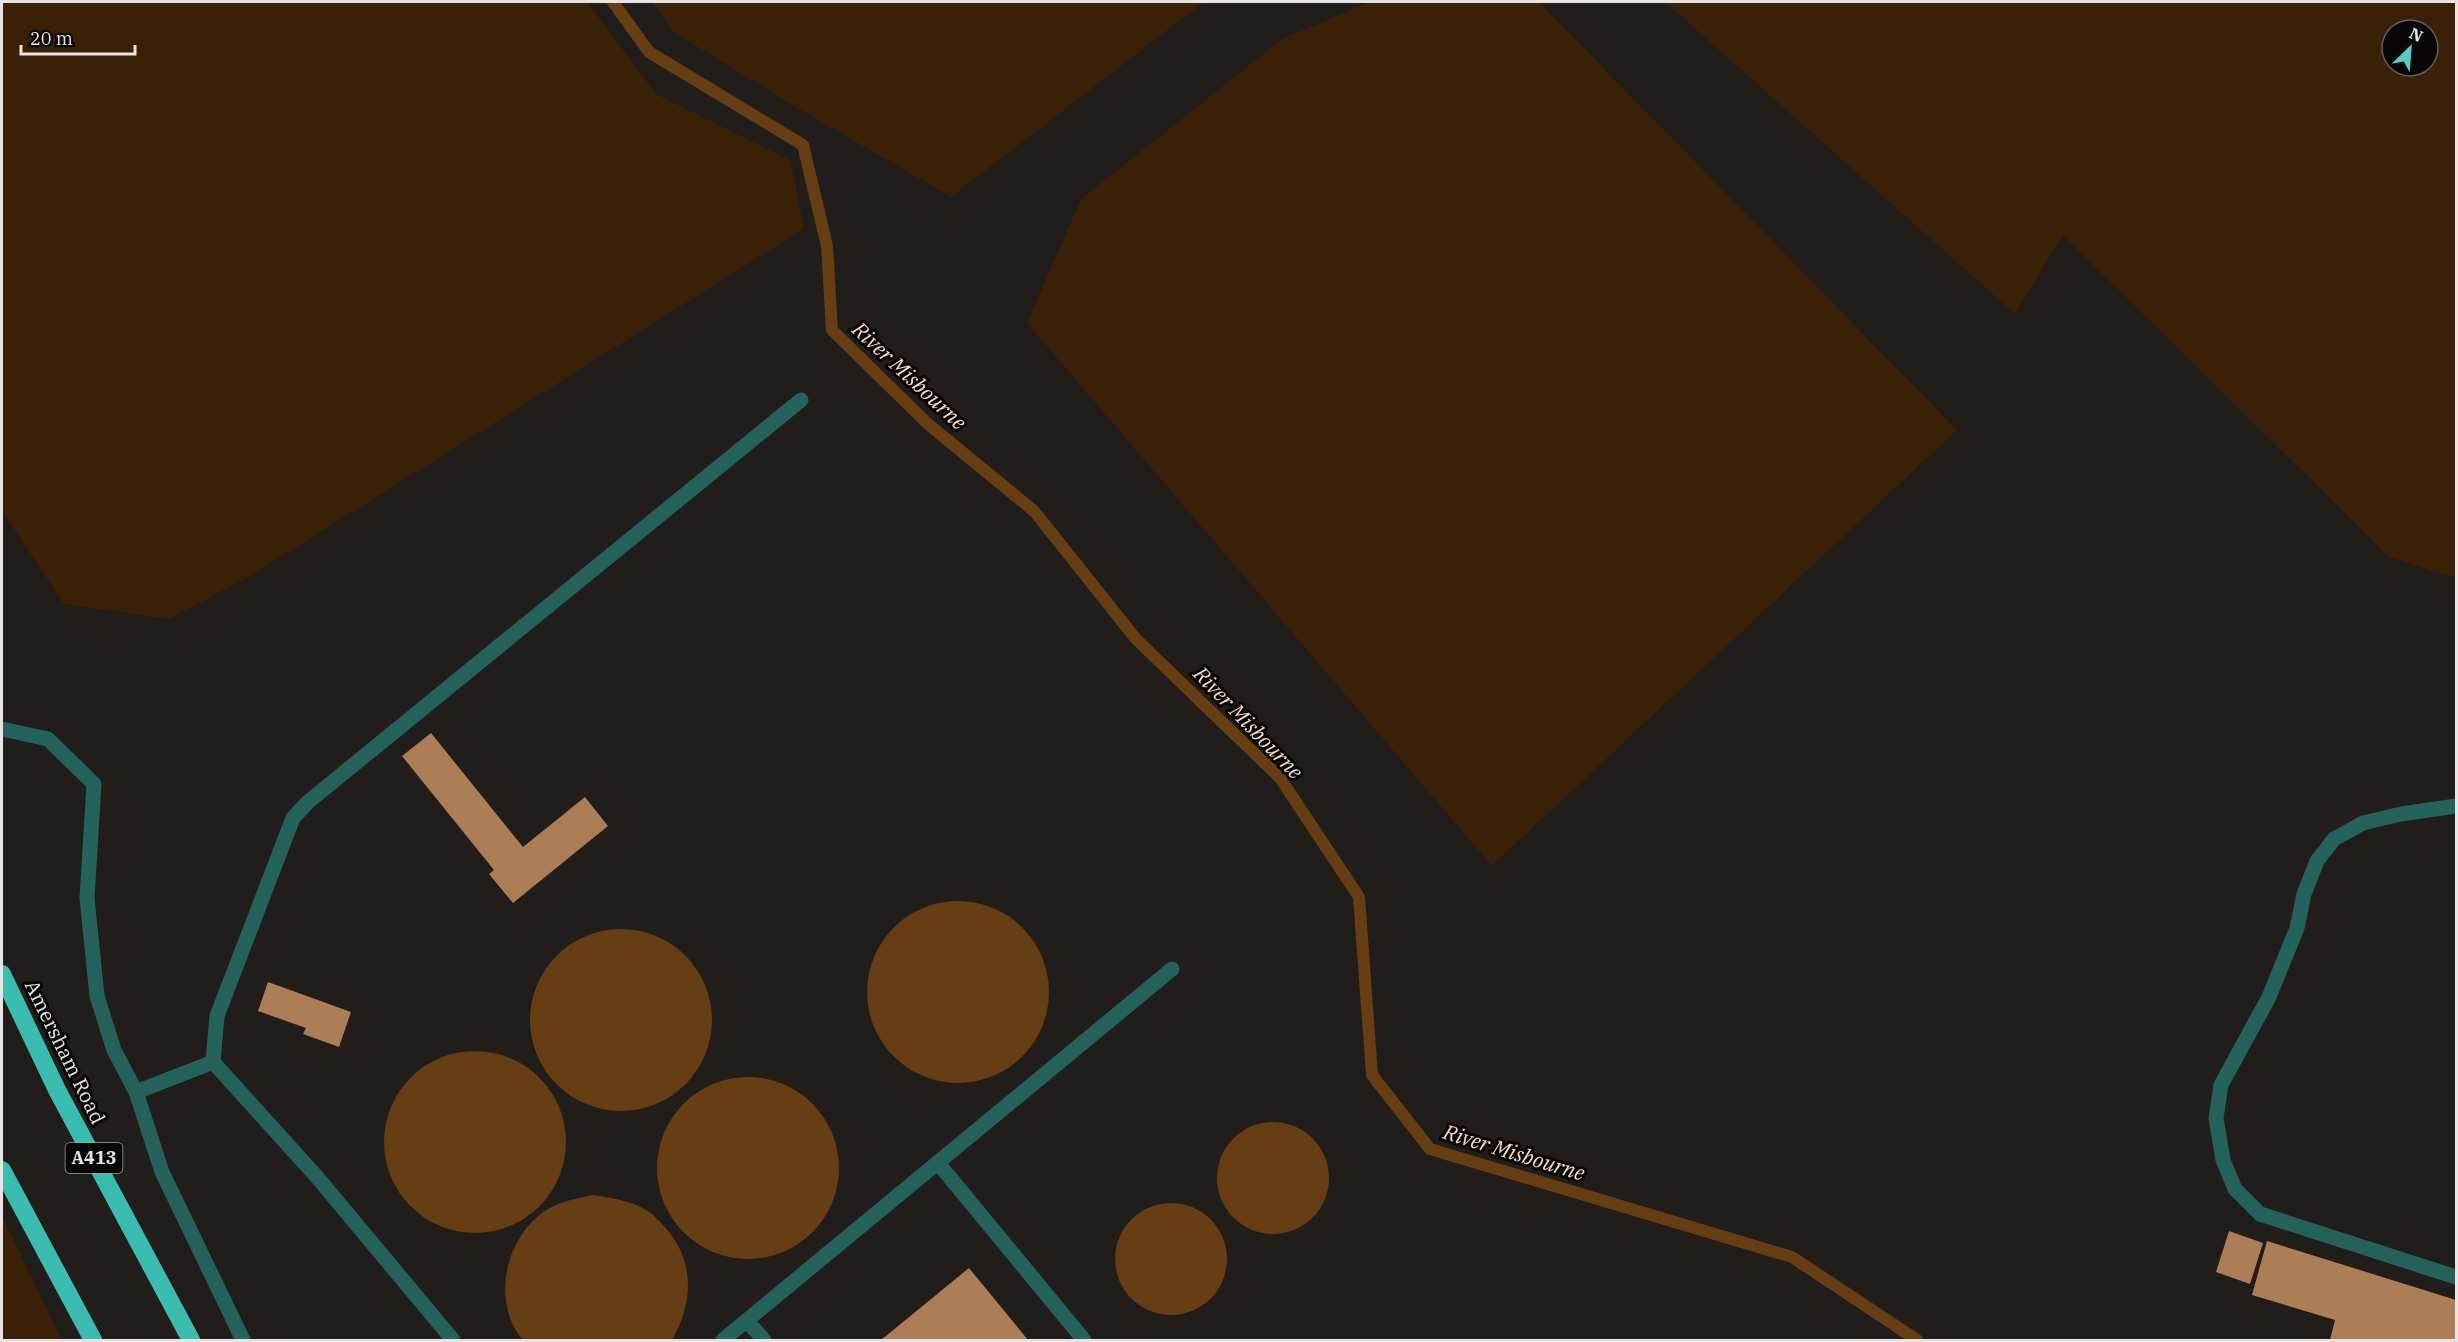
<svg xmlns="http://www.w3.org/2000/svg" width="2458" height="1342" font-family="'IBM Plex Serif',serif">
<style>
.green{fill:#3a2006;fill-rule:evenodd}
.water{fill:#673d13}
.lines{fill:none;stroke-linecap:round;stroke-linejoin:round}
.stream{stroke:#673d13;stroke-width:12}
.building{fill:#ad7e56}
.lane{stroke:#25625b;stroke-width:15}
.street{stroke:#25625b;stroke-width:15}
.highway{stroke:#3abdb0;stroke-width:18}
.labels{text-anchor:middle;stroke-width:6;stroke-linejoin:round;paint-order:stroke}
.shield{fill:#090707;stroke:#a4a2a1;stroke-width:1.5}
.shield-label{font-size:18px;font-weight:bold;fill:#e7e4e3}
.street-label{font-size:20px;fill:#e7e4e3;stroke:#090707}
.water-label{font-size:21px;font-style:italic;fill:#fbdec7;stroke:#090707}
</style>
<rect width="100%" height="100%" fill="#201d1a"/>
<!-- green -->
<g class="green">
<polygon points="2,2 587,2 656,94 791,161 804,229 250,576 169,619 64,604 2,511"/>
<polygon points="652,2 1204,2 951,197 787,102 672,31"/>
<polygon points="1370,2 1539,2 1957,430 1492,866 1027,323 1081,199 1282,39"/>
<path d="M1665 2H2456V578L2389 557 2063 235 2015 314ZM2392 30H2428V66H2392Z"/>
<polygon points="2,1216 62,1340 2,1340"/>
</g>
<!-- water -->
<g class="water">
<circle cx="958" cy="992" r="91"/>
<circle cx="621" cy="1020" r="91"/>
<circle cx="475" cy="1142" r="91"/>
<circle cx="748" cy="1168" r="91"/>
<circle cx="1273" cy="1178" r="56"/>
<path d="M593 1195C612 1198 629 1200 646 1210 651 1212 656 1218 660 1222 695 1256 695 1300 672 1340H523C493 1305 503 1247 537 1217 552 1203 573 1199 593 1195Z"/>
<circle cx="1171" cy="1259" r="56"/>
</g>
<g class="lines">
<!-- stream -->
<polyline class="stream" points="613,2 649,52 803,145 827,246 832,330 928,424 1034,511 1136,639 1280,778 1359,897 1372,1075 1430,1149 1792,1257 1917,1340"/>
</g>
<!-- building -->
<g class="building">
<polygon points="431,733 523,847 585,797 608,826 513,903 489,874 494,870 402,756"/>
<polygon points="268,982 351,1012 339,1047 303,1034 306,1028 258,1011"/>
<polygon points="2229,1231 2263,1243 2250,1284 2216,1272"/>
<polygon points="2267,1241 2456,1300 2456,1340 2330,1340 2335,1320 2252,1295"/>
<polygon points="969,1268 1028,1340 881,1340"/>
</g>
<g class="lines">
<!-- lane -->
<g class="lane">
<polyline points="2456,806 2401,814 2363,823 2334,839 2317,861 2304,894 2297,928 2269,997 2221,1085 2216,1118 2223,1160 2235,1189 2260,1214 2456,1277"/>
<polyline points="213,1062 317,1177 453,1340"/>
<polyline points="938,1163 1084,1340"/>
<polyline points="747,1321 764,1340"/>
<polyline points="243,1340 162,1172 136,1092 213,1062 217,1016 293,818 308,802 801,400"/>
<polyline points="723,1340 1172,969"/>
</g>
<!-- street -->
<polyline class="street" points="2,729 48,739 94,784 87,898 97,996 114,1050 136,1092"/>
<!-- highway -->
<g class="highway">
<polyline points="2,974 57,1090 191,1340"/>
<polyline points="2,1170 93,1340"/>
</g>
</g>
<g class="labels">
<!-- shield labels -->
<rect class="shield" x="65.5" y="1143" width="57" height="30" rx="4.5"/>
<g class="shield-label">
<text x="94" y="1164">A413</text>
</g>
<!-- street labels -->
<g class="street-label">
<text transform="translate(65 1052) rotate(64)" y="7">Amersham Road</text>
</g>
<!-- water labels -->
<g class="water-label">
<text transform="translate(909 376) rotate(43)" y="7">River Misbourne</text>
<text transform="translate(1248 723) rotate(46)" y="7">River Misbourne</text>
<text transform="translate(1514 1153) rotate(17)" y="7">River Misbourne</text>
</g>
</g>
<!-- border -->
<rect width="2458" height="1342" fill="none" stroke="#e7e4e3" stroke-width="6"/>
<!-- north arrow -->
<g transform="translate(2410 48) rotate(25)"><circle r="28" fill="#090707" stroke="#625f5f" stroke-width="1.5"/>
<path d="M0-4.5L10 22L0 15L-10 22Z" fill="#57cec1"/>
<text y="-9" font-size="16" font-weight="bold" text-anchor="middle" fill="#e7e4e3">N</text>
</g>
<!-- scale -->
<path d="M21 45v9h114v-9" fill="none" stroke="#e7e4e3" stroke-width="3"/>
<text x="30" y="45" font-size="18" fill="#e7e4e3" stroke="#090707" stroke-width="4.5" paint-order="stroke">20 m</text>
</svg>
